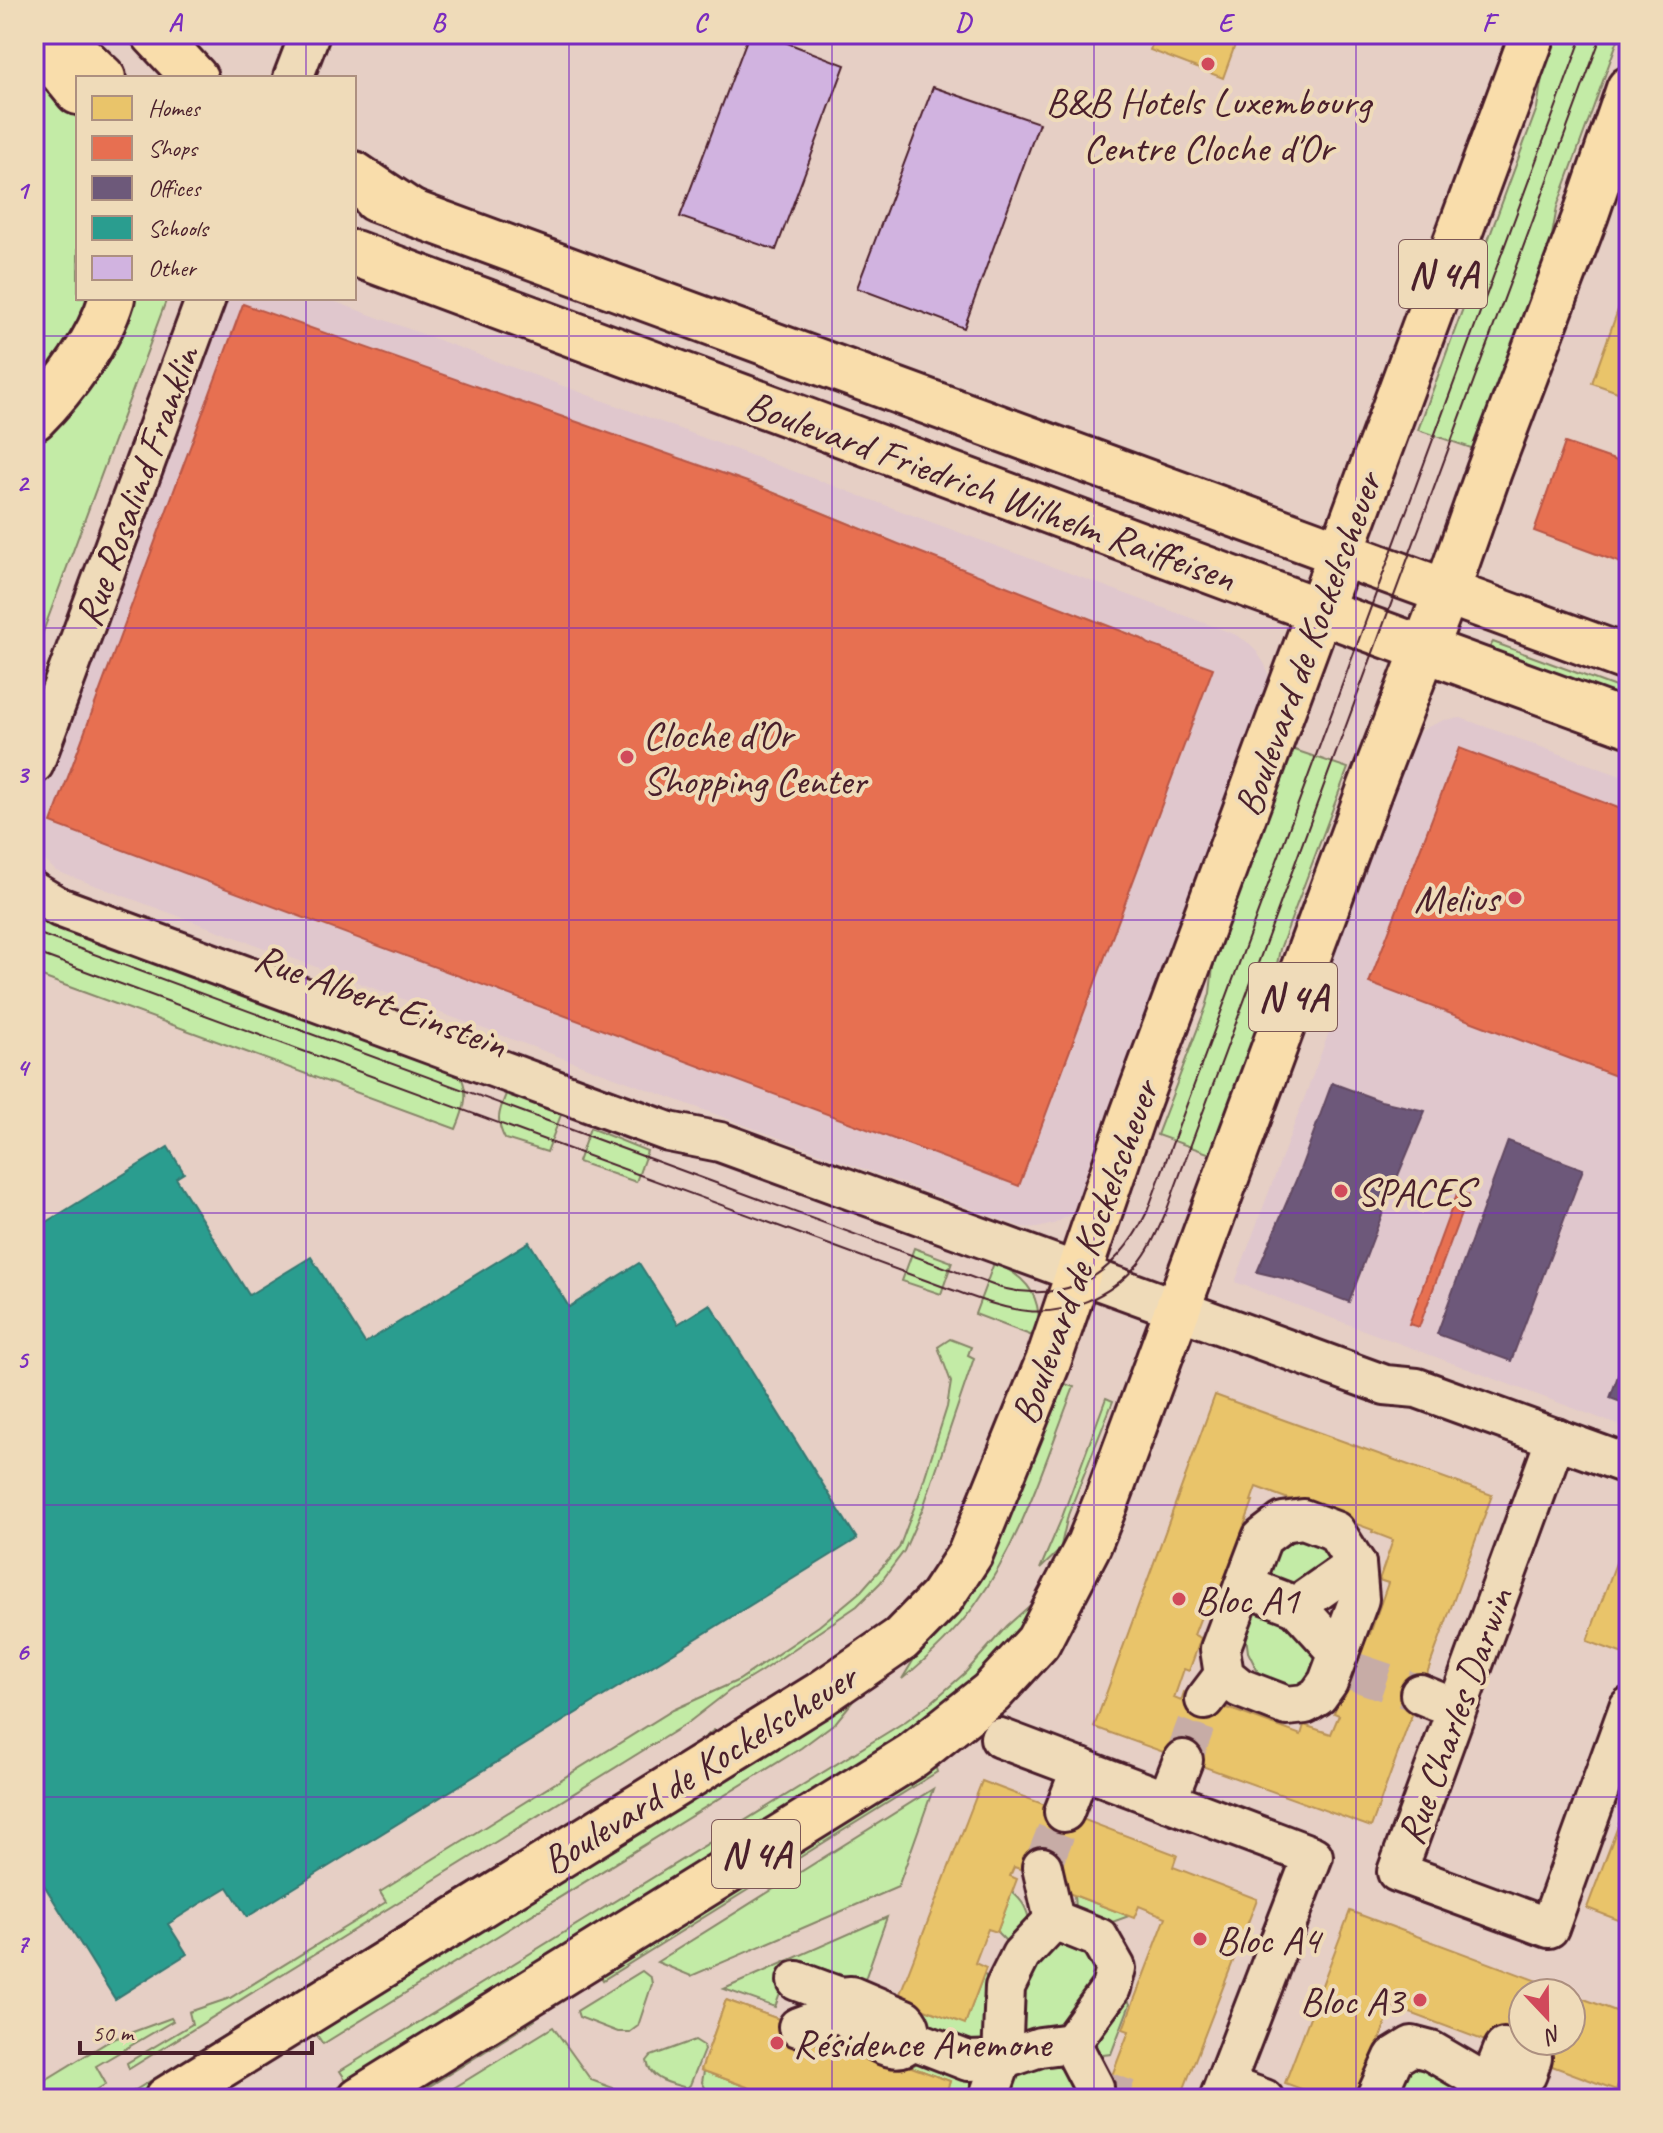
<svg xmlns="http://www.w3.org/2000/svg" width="1663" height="2133" font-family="Caveat,sans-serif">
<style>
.built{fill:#e0c7cd}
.green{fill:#c3eba6;stroke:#868568;stroke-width:2}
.homes{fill:#e9c46a;stroke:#b99257;stroke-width:2;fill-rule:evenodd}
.shops{fill:#e76f51;stroke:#b85746;stroke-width:2}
.offices{fill:#6d597a;stroke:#624862;stroke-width:2}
.schools{fill:#2a9d8f;stroke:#347771;stroke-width:2}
.building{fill:#d1b3e0;stroke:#4a1f2b;stroke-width:2}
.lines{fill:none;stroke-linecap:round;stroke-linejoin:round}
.minor-tunnel{stroke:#c7aca6;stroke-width:38;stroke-dasharray:38 19;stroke-linecap:butt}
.minor-casing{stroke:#4a1f2b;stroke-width:44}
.major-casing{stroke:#4a1f2b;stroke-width:50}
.highway-casing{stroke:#4a1f2b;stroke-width:50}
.minor{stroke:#efdbb9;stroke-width:38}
.major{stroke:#f9ddab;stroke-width:44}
.highway{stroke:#f9ddab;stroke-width:44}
.tram{stroke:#4a1f2b;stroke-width:2}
.grid{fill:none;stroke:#7b2cbf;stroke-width:2;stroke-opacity:0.55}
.poi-dot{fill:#d1495b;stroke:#efdbb9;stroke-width:3}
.labels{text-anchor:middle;stroke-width:8;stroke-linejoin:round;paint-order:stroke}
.shield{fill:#efdbb9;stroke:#7c5756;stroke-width:2}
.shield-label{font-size:38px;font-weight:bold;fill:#4a1f2b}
.poi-label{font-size:40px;fill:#4a1f2b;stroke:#efdbb9;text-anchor:start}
.street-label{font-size:40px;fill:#4a1f2b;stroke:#efdbb9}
.neatline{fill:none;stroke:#7b2cbf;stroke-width:3}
.grid-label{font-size:26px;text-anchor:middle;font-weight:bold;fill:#7b2cbf}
</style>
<rect width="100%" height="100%" fill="#e6cfc5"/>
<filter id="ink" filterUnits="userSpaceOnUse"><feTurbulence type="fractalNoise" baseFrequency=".0125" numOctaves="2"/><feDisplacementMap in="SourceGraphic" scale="16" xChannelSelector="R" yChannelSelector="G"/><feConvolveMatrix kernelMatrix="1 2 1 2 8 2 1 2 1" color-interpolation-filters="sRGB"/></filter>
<g filter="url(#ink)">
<!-- built -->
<g class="built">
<polygon points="224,298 325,298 1234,634 1246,641 1257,652 1265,665 1270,680 1271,699 1083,1204 1071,1214 1054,1224 1037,1228 1021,1227 56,871 40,856 34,841 35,808"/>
<polygon points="1461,718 1629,779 1629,1429 1235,1282 1340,1003 1313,992 1413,737 1428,727 1444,720"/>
</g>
<!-- green -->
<g class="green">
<polygon points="1549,34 1620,34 1557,207 1547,264 1480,451 1418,430 1537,108"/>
<polygon points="34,72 58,91 78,120 78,298 89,298 82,318 57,362 34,387"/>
<polygon points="128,298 167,298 34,656 34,442 62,413"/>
<polygon points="1493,642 1629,692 1629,707 1488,650"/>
<polygon points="1286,747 1348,768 1280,949 1274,979 1270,1013 1219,1157 1157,1135 1206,1007 1210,993 1216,941"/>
<path d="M34 907 457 1070C471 1090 465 1108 456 1129L34 974Z"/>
<path d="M508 1089 565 1104 547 1152 505 1139C494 1118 500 1110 508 1089Z"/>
<polygon points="590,1128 647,1151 636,1182 578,1162"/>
<polygon points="914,1248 952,1262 941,1294 902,1281"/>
<path d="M994 1263C1030 1277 1043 1300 1038 1338L975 1314Z"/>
<polygon points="950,1339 971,1347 968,1355 974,1358 923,1508 904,1551 880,1583 857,1606 760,1672 729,1691 689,1722 129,2069 127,2063 192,2024 189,2012 230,1998 386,1902 380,1892 673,1710 739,1680 819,1626 861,1591 899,1548 920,1492 947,1407 951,1382 938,1347"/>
<path d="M1056 1381 1074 1387C1045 1461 1022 1540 975 1605 954 1634 929 1657 902 1679L928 1636Z"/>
<polygon points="1106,1398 1113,1401 1068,1515 1060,1550 1040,1569 1061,1520"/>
<polygon points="1287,1532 1322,1539 1331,1557 1329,1575 1295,1594 1262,1574"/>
<polygon points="1046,1591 1041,1603 993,1668 922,1728 351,2088 340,2071 906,1721 933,1701 965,1673 1007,1626"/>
<polygon points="1255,1609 1292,1616 1323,1664 1298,1693 1267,1685 1259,1674 1248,1652 1245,1629"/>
<polygon points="866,1685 836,1722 801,1748 323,2044 311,2026"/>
<polygon points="714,1730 721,1735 706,1748 136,2099 121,2099 696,1744"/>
<polygon points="934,1761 937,1772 603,1980 598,1971"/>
<polygon points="933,1789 898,1887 691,1976 657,1962"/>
<path d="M1012 1892C1023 1901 1027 1909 1030 1923L1019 1943 1005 1940 997 1932Z"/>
<polygon points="1074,1895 1129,1916 1107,1924 1075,1909"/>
<polygon points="887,1917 864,1982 793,1959 775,2007 724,1989"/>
<polygon points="1064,1934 1088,1953 1100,1972 1076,2028 1023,2033 1017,2027 1015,1987"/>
<polygon points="642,1971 651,1978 652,1984 638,2026 630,2032 618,2032 579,2017 577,2011"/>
<polygon points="984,1974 991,1983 994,2025 979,2049 932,2034 917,2006 965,2023"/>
<polygon points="1128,2000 1130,2004 1111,2054 1103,2055 1089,2049 1125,2001"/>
<polygon points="532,2012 535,2020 409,2099 391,2099"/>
<polygon points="171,2018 173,2021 96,2066 106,2084 82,2099 34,2099 34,2087 111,2040"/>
<polygon points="553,2027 591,2080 643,2099 436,2099"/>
<path d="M695 2040 703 2045 704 2050 690 2085 687 2088C670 2083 650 2080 647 2061L651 2056Z"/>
<polygon points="1413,2052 1458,2083 1462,2099 1384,2099"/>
<polygon points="1064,2057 1077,2084 1077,2099 1002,2099 1022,2070"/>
<path d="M930 2060C957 2068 974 2067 978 2099H944L949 2081 911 2067 917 2063Z"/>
<polygon points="704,2071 779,2099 719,2099 709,2095 702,2082"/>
</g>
<!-- homes -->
<g class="homes">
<polygon points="1156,34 1239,34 1223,78 1150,50"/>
<polygon points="1629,279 1629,396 1592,383"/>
<polygon points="750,483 896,543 855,647 710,593"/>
<polygon points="960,569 1142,639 1106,736 928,670"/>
<path d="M1215 1395 1492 1495 1371 1827 1094 1727ZM1256 1487 1373 1530 1372 1532 1393 1540 1379 1580 1388 1583 1370 1634 1364 1632 1334 1713 1339 1715 1331 1734 1304 1725 1301 1735 1184 1692 1181 1701 1174 1698 1184 1669 1189 1671 1201 1638 1194 1635 1202 1614 1210 1618 1253 1501H1251Z"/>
<polygon points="1626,1536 1629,1537 1629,1656 1587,1641"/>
<polygon points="982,1781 1177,1855 1173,1867 1257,1899 1180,2099 1103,2099 1129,2031 1123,2029 1166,1917 1139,1906 1134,1918 1050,1886 1026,1871 1014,1867 1010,1876 1017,1879 997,1932 988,1929 975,1963 986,1968 965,2024 898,1999"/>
<polygon points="1629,1797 1629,1924 1587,1908"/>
<polygon points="1350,1911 1569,1993 1523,1993 1523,2041 1571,2041 1571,1994 1629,2016 1629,2054 1616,2090 1392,2006 1357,2099 1328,2099 1285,2083"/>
<polygon points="726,2000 950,2081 944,2099 780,2099 701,2070"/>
<polygon points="726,2000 950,2081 944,2099 780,2099 701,2070"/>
</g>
<!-- shops -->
<g class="shops">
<polygon points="243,304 750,483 896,543 1142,639 1149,644 1213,668 1019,1186 51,823"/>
<polygon points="1565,443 1629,465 1629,566 1534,531"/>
<polygon points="1459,748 1629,812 1629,1081 1369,983"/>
<polygon points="1458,1191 1468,1195 1419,1327 1409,1324"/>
</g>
<!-- offices -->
<g class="offices">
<polygon points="1332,1083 1381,1101 1425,1111 1386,1204 1349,1302 1291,1280 1257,1272 1297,1178"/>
<polygon points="1508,1141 1583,1169 1511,1361 1437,1334"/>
<polygon points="1629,1345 1629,1405 1610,1398"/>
</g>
<!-- schools -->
<polygon class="schools" points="168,1147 184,1173 176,1178 249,1295 311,1257 365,1343 529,1242 569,1307 639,1263 678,1324 710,1304 857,1539 247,1917 228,1887 198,1905 168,1924 187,1954 115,1999 34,1869 34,1230"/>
<!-- building -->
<g class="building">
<polygon points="749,34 764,34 845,65 776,250 680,217"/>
<polygon points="933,87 1039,123 964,328 857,288"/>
</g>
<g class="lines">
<!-- minor-tunnel -->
<g class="minor-tunnel">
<polyline points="1350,1670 1420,1694"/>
<polyline points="1183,1760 1205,1700"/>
<polyline points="1042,1867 1064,1812"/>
<polyline points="1106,2091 1128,2099"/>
</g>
<!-- minor casing -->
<g class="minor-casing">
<g id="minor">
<polyline points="293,78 310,34"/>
<polyline points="34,764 206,298"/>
<polyline points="34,892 59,907 669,1132 720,1142 1385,1385 1417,1388 1629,1465"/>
<polyline points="1556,1438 1397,1872 1549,1928 1629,1707"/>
<polyline points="1244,1586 1296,1606 1339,1653"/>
<polyline points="1296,1606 1356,1564"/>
<polyline points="1420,1694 1437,1701"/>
<polyline points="1205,1700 1224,1675 1240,1688 1287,1706 1305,1704 1318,1696 1328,1682 1359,1599 1356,1564 1335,1531 1303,1519 1283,1522 1262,1538 1220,1649 1224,1675"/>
<polyline points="1000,1738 1313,1856 1219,2099"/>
<polyline points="1167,1801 1183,1760"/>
<polyline points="1064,1812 1081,1768"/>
<polyline points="1042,1867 1054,1920 1099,1938 1116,1968 1111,1988 1071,2043"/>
<polyline points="797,1981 840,1997"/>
<path d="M851 1996 905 2019C917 2031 910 2052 891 2047 872 2043 845 2018 837 2002L840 1997Z"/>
<polyline points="798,2027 841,2011"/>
<polyline points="911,2039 968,2061 1002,2060 1040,2047 1071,2043 1094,2087 1090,2099"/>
<polyline points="1494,2073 1510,2079 1527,2074 1532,2058"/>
<polyline points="1225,2085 1264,2099"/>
<polyline points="988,2099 1002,2060 1005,1987 1021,1955 1054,1920"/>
<polyline points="1375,2099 1394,2057 1412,2046 1431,2051 1479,2079"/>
<polyline points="1475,2099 1479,2079 1494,2073 1504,2048"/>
</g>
</g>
<!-- major casing -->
<g class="major-casing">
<g id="major">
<polyline points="45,34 83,59 103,78"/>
<polyline points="375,199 1629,659"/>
<polyline points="354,253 1238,581 1629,724"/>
<polyline points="167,2099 821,1694 901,1639 941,1598 970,1554 1048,1362 1132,1117 1533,34"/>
<polyline points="360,2099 913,1755 991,1693 1038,1642 1089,1544 1108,1497 1371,786 1446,593 1489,471 1585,217 1629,89"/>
</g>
</g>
<!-- highway casing -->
<g class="highway-casing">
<g id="highway">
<polyline points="154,34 195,78"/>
<polyline points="34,52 61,71 78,92"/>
<polyline points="354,174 411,212"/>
<path d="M34 418C65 387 99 341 112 298"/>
</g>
</g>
<!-- minor -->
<use href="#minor" class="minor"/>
<!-- major -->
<use href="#major" class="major"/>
<!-- highway -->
<use href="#highway" class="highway"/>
<!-- tram -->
<g class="tram">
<path d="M34 932 1001 1288C1070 1304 1117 1274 1147 1212L1583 34"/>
<path d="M34 952 944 1287C971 1296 998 1308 1027 1311 1066 1315 1111 1296 1137 1265 1150 1250 1158 1230 1166 1212L1602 34"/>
</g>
</g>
</g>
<!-- grid -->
<path class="grid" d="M306 34V78M569 34V2099M832 34V2099M1094 34V2099M1356 34V2099M306 298V2099M34 336H1629M34 628H1629M34 920H1629M34 1213H1629M34 1505H1629M34 1797H1629"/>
<!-- markers -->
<g class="poi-dot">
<circle cx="1208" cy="64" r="8"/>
<circle cx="627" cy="757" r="8"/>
<circle cx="1515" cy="898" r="8"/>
<circle cx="1341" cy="1191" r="8"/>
<circle cx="1179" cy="1599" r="8"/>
<circle cx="1200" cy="1939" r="8"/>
<circle cx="1420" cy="2000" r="8"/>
<circle cx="777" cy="2043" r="8"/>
</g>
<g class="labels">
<!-- shield labels -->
<g class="shield">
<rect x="1399" y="240" width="88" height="68" rx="6"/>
<rect x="1249" y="963" width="88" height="68" rx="6"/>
<rect x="712" y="1820" width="88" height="68" rx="6"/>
</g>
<g class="shield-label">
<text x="1443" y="287">N 4A</text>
<text x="1293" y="1010">N 4A</text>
<text x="756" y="1867">N 4A</text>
</g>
<!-- poi labels -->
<g class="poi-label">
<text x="1208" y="115" text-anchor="middle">B&amp;B Hotels Luxembourg<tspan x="1208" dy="46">Centre Cloche d'Or</tspan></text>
<text x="643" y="748">Cloche d’Or<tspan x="643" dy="46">Shopping Center</tspan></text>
<text x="1499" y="912" text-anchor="end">Melius</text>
<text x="1357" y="1205">SPACES</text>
<text x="1195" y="1613">Bloc A1</text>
<text x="1216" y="1953">Bloc A4</text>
<text x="1404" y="2014" text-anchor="end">Bloc A3</text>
<text x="793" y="2057">Résidence Anemone</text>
</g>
<!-- street labels -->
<g class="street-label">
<text transform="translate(136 486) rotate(-70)" y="14">Rue Rosalind Franklin</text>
<text transform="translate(991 490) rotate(20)" y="14">Boulevard Friedrich Wilhelm Raiffeisen</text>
<text transform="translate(1307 644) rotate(-70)" y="14">Boulevard de Kockelscheuer</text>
<text transform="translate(381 1000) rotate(20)" y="14">Rue Albert Einstein</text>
<text transform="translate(1084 1252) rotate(-70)" y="14">Boulevard de Kockelscheuer</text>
<text transform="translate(1454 1716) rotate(-70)" y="14">Rue Charles Darwin</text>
<text transform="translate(699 1768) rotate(-32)" y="14">Boulevard de Kockelscheuer</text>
</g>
</g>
<!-- margin -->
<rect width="1663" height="2133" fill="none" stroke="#efdbb9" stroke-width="88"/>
<!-- legend -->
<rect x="76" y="76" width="280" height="224" fill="#efdbb9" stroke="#ad9080" stroke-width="2"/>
<rect x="92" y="96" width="40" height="24" fill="#e9c46a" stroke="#ad9080" stroke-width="2"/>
<text x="148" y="116" font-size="24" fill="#4a1f2b">Homes</text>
<rect x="92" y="136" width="40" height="24" fill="#e76f51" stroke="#ad9080" stroke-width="2"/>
<text x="148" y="156" font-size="24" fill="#4a1f2b">Shops</text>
<rect x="92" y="176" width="40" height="24" fill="#6d597a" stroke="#ad9080" stroke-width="2"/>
<text x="148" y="196" font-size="24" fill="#4a1f2b">Offices</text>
<rect x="92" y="216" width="40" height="24" fill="#2a9d8f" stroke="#ad9080" stroke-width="2"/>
<text x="148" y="236" font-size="24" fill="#4a1f2b">Schools</text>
<rect x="92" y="256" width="40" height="24" fill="#d1b3e0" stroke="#ad9080" stroke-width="2"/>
<text x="148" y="276" font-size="24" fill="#4a1f2b">Other</text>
<!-- north arrow -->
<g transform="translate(1547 2017) rotate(158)"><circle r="38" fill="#efdbb9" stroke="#ad9080" stroke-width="2"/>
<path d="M0-6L14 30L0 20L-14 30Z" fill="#d1495b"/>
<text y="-12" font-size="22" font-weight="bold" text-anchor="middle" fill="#4a1f2b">N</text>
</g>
<!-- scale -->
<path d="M80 2041v12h232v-12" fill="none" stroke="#4a1f2b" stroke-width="4"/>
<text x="92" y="2041" font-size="24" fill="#4a1f2b" stroke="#efdbb9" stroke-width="6" paint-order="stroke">50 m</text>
<rect x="44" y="44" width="1575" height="2045" class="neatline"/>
<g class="grid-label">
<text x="175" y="31">A</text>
<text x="438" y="31">B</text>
<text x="700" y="31">C</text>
<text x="963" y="31">D</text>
<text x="1225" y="31">E</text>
<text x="1488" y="31">F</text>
<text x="22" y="199">1</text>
<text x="22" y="491">2</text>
<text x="22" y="783">3</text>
<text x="22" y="1076">4</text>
<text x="22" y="1368">5</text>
<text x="22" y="1660">6</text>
<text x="22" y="1952">7</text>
</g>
</svg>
